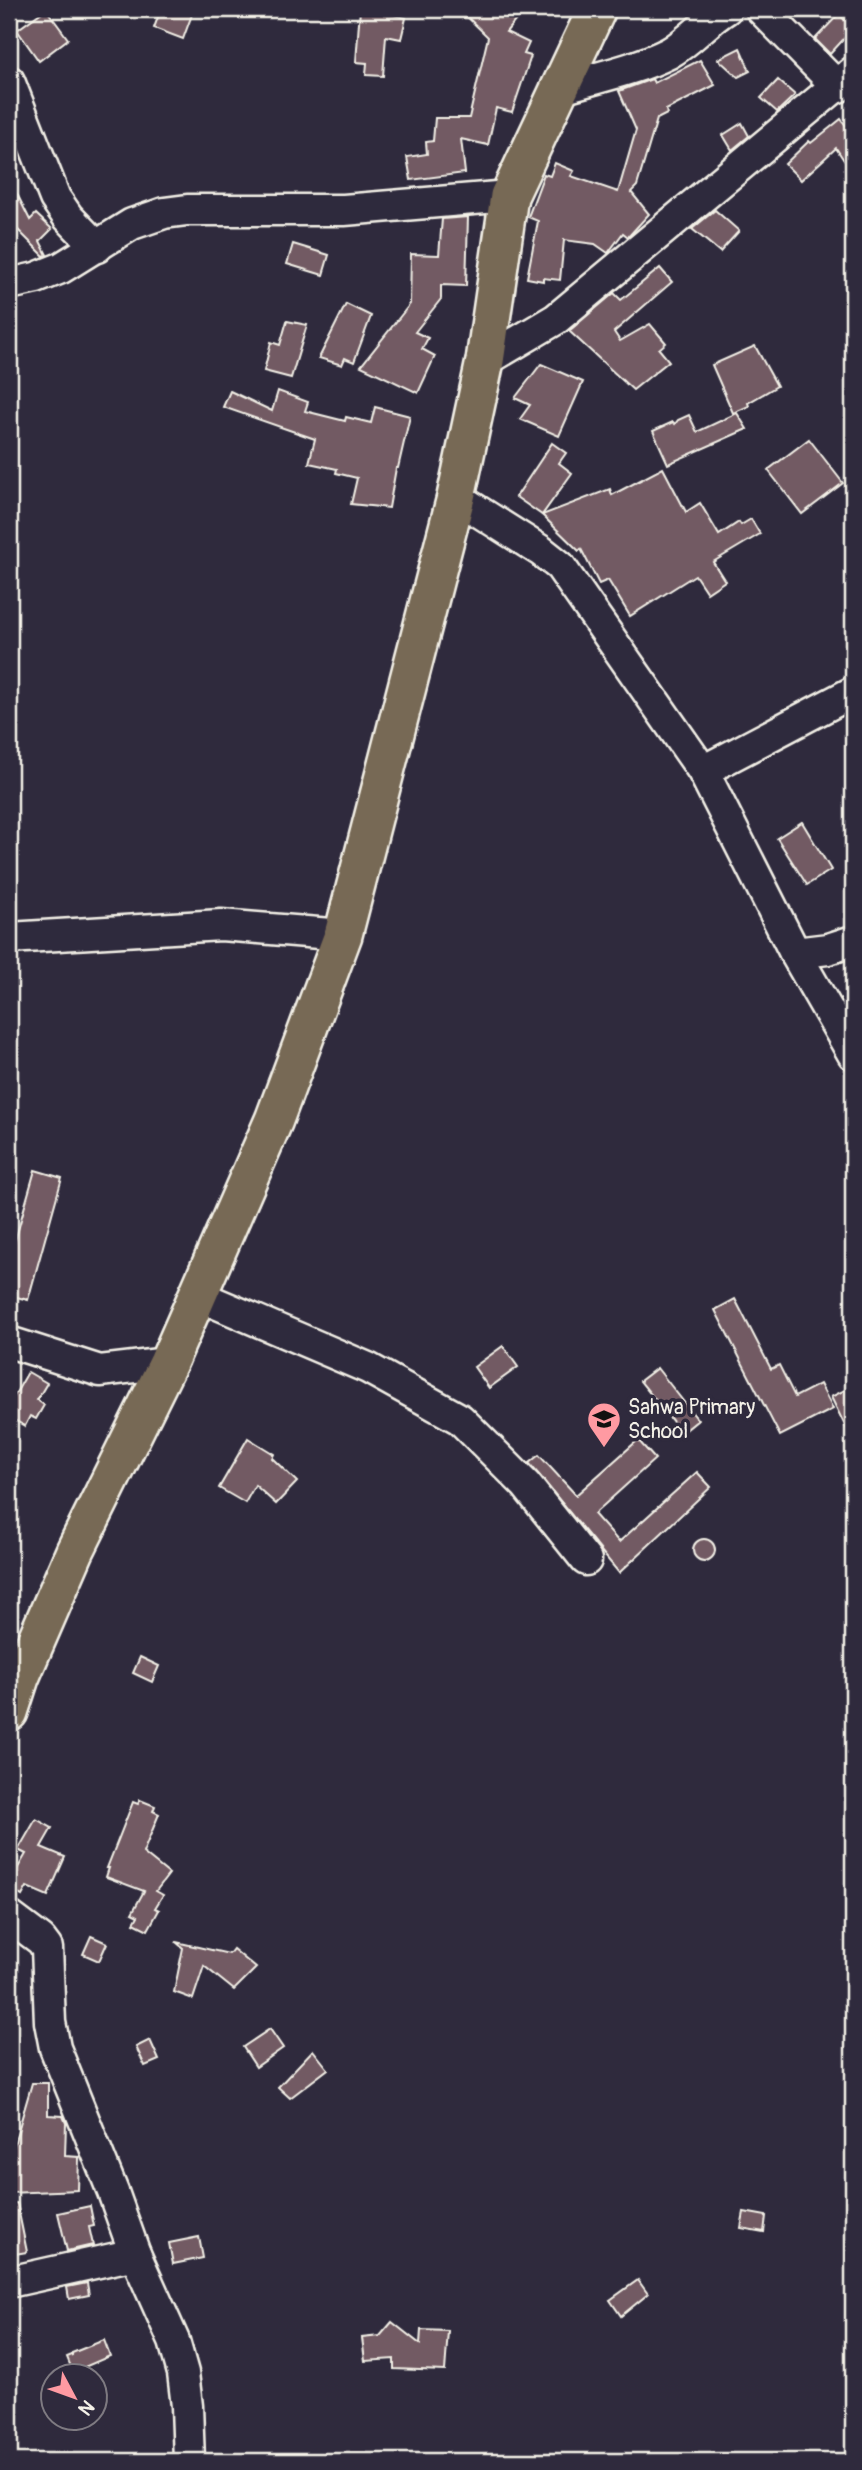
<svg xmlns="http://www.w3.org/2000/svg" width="862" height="2470" font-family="Pangolin,sans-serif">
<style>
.building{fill:#725a63;stroke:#f4f1e8;stroke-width:2}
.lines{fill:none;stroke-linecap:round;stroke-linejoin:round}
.minor-casing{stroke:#f4f1e8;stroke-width:35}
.major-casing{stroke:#f4f1e8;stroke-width:42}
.minor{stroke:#2f2a3d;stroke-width:30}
.major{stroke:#776954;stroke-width:37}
.labels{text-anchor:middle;stroke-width:7;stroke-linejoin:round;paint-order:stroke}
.poi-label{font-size:21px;fill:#f4f1e8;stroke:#2f2a3d;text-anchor:start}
</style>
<rect width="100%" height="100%" fill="#2f2a3d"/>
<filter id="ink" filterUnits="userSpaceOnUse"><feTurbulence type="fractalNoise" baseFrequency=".0143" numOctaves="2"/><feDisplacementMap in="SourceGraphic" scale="14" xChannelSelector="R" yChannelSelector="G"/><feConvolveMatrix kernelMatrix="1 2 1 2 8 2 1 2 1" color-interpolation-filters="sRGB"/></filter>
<g filter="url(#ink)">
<!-- building -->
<g class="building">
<polygon points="46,9 68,39 39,61 17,30"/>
<polygon points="161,9 194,9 183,39 154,28"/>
<polygon points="360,9 382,9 381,12 406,18 401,39 386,36 383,76 366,75 367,63 356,62"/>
<polygon points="459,9 525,9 506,32 529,43 524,54 531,56 512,112 496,108 488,145 461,139 465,173 411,180 407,157 427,154 426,142 433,141 435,118 469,118 488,37"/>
<polygon points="839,14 853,29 830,54 815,39"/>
<polygon points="740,48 750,71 738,77 718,59"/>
<polygon points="700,60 715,85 666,110 667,114 657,119 637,186 631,192 649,214 628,237 623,233 608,253 595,244 564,240 560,280 543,278 543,281 527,278 538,221 528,217 544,174 550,176 555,163 574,171 571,176 618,192 636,130 619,91 652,79 654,83"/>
<polygon points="778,80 795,95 777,112 761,98"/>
<polygon points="841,119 853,135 853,174 836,148 801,180 785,164 809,141 811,143"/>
<polygon points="742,123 749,136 732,150 723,135"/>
<polygon points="9,178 30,220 36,214 52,229 40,241 47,255 44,256 9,221"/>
<polygon points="715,210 739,231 720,252 692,229"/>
<polygon points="468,217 466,286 441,285 441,299 415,332 428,338 422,349 435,356 418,393 361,366 410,304 411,254 439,255 442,219"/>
<polygon points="293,244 329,255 323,275 287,264"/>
<polygon points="660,268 672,282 614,332 620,341 650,324 666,343 659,349 669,361 633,390 569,331 614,293 621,300"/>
<polygon points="346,304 371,316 354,362 345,358 342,365 319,358"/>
<polygon points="287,321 307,325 291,378 264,371 271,342 280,345"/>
<polygon points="755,346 777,386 748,403 749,406 733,413 712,365"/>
<polygon points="541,364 583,382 559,436 520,419 530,405 515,398"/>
<polygon points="230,391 272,411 278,391 308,402 305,411 345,421 346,417 371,423 375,407 410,416 398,468 396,468 389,508 351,504 357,478 336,473 337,469 309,463 315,439 223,407"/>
<polygon points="737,413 747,429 668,464 653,431 673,422 675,424 678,420 689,415 697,432"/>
<polygon points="809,439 843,483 802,514 768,470"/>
<polygon points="552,443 566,453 559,463 572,473 542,515 516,497"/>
<polygon points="663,468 686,512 700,503 719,535 739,522 741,525 751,519 760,534 713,562 725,581 707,593 695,575 630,616 608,580 599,584 581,549 579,551 542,515 610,489 612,495"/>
<polygon points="802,822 831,870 807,885 777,838"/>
<polygon points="35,1170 62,1178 28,1300 9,1295 9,1262"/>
<polygon points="735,1299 771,1369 779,1365 795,1397 820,1384 833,1409 780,1436 715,1310"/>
<polygon points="503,1346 518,1367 489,1388 474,1367"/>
<polygon points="657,1368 698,1420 682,1433 640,1381"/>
<polygon points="28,1372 47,1383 37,1400 44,1405 36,1419 30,1416 25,1426 9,1417 9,1405"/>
<polygon points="853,1386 853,1442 831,1397"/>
<polygon points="248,1438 274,1454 272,1458 297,1482 276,1504 255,1485 245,1503 219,1488"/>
<polygon points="638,1440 655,1459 594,1514 619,1542 697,1472 711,1487 619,1573 529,1463 539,1455 576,1495"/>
<circle cx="704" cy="1550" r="11"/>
<polygon points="140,1657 159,1666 152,1682 133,1673"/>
<polygon points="140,1800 155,1806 153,1811 159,1814 143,1853 169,1874 156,1891 163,1895 155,1908 159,1910 148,1930 134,1923 138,1916 132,1913 144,1891 106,1877 109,1868 107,1868 133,1802 138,1804"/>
<polygon points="36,1819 52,1828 41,1847 65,1857 48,1896 27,1887 22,1896 9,1888 9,1883 26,1854 18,1850"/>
<polygon points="91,1936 107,1943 99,1961 83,1954"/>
<polygon points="176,1942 229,1954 233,1949 256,1968 234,1990 204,1966 193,1999 174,1992 183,1948"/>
<polygon points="270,2029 283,2048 256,2067 243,2047"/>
<polygon points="150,2040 159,2060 145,2066 136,2047"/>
<polygon points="313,2050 328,2069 290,2098 278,2087"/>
<polygon points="32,2083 48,2083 48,2115 63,2116 66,2123 65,2156 79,2157 78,2190 9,2193 9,2155 11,2155"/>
<polygon points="17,2203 27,2252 9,2255 9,2204"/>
<polygon points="90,2206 94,2226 89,2227 93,2245 67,2251 58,2213"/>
<polygon points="744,2212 766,2216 764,2232 741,2228"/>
<polygon points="199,2237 203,2258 173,2264 169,2243"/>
<polygon points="638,2280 648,2294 621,2316 610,2300"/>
<polygon points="87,2283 89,2295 69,2299 67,2287"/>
<polygon points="392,2322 420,2344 421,2330 448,2331 445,2371 394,2369 394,2359 365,2361 362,2338 380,2336"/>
<polygon points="104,2340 110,2356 73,2372 67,2357 72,2355 72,2353"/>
</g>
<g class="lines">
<!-- minor casing -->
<g class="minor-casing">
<g id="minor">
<polyline points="761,9 838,87"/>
<polyline points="9,81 55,198 68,217 97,247"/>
<path d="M558 89C594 78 635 70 669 53 690 41 705 22 726 9"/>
<polyline points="9,284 36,278 61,268 132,224 164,213 187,210 344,210 509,196"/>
<polyline points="485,361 556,319 853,72"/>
<polyline points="456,497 541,551 560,566 703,771 795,953 853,1054"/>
<polyline points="703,771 853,692"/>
<polyline points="9,938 221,925 343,935"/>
<polyline points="795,953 828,949 853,941"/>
<polyline points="197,1295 368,1368 460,1419 526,1485 586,1560"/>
<polyline points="9,1342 100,1371 168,1363"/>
<polyline points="9,1916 41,1940 47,1948 50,2022 55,2048 113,2192 135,2254 174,2341 183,2373 187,2406 189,2461"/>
<polyline points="9,2282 135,2254"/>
</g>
</g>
<!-- major casing -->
<g class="major-casing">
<polyline id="major" points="9,1712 20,1678 75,1551 168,1363 274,1120 343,935 456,497 485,361 509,196 597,9"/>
</g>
<!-- minor -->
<use href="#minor" class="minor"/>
<!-- major -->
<use href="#major" class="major"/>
</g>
</g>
<!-- icons -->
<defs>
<g id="school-pin" transform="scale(1.75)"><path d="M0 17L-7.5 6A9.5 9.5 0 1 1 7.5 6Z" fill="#ff9aa2" stroke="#2f2a3d"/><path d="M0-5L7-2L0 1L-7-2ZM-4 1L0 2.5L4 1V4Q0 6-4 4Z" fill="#111"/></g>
</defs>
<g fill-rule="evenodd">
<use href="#school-pin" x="604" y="1419"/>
</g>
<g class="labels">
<!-- poi labels -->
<g class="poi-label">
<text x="628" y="1414">Sahwa Primary<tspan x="628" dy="24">School</tspan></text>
</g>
</g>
<!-- margin -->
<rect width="862" height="2470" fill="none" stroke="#2f2a3d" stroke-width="35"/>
<rect x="18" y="18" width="827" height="2435" fill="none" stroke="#f4f1e8" stroke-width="2.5" filter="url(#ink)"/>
<!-- north arrow -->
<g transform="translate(74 2397) rotate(131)"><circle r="33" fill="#2f2a3d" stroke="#7e7a81" stroke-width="2"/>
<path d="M0-5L12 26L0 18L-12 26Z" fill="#ff9aa2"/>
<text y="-10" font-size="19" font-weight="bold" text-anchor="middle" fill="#f4f1e8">N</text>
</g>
</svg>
